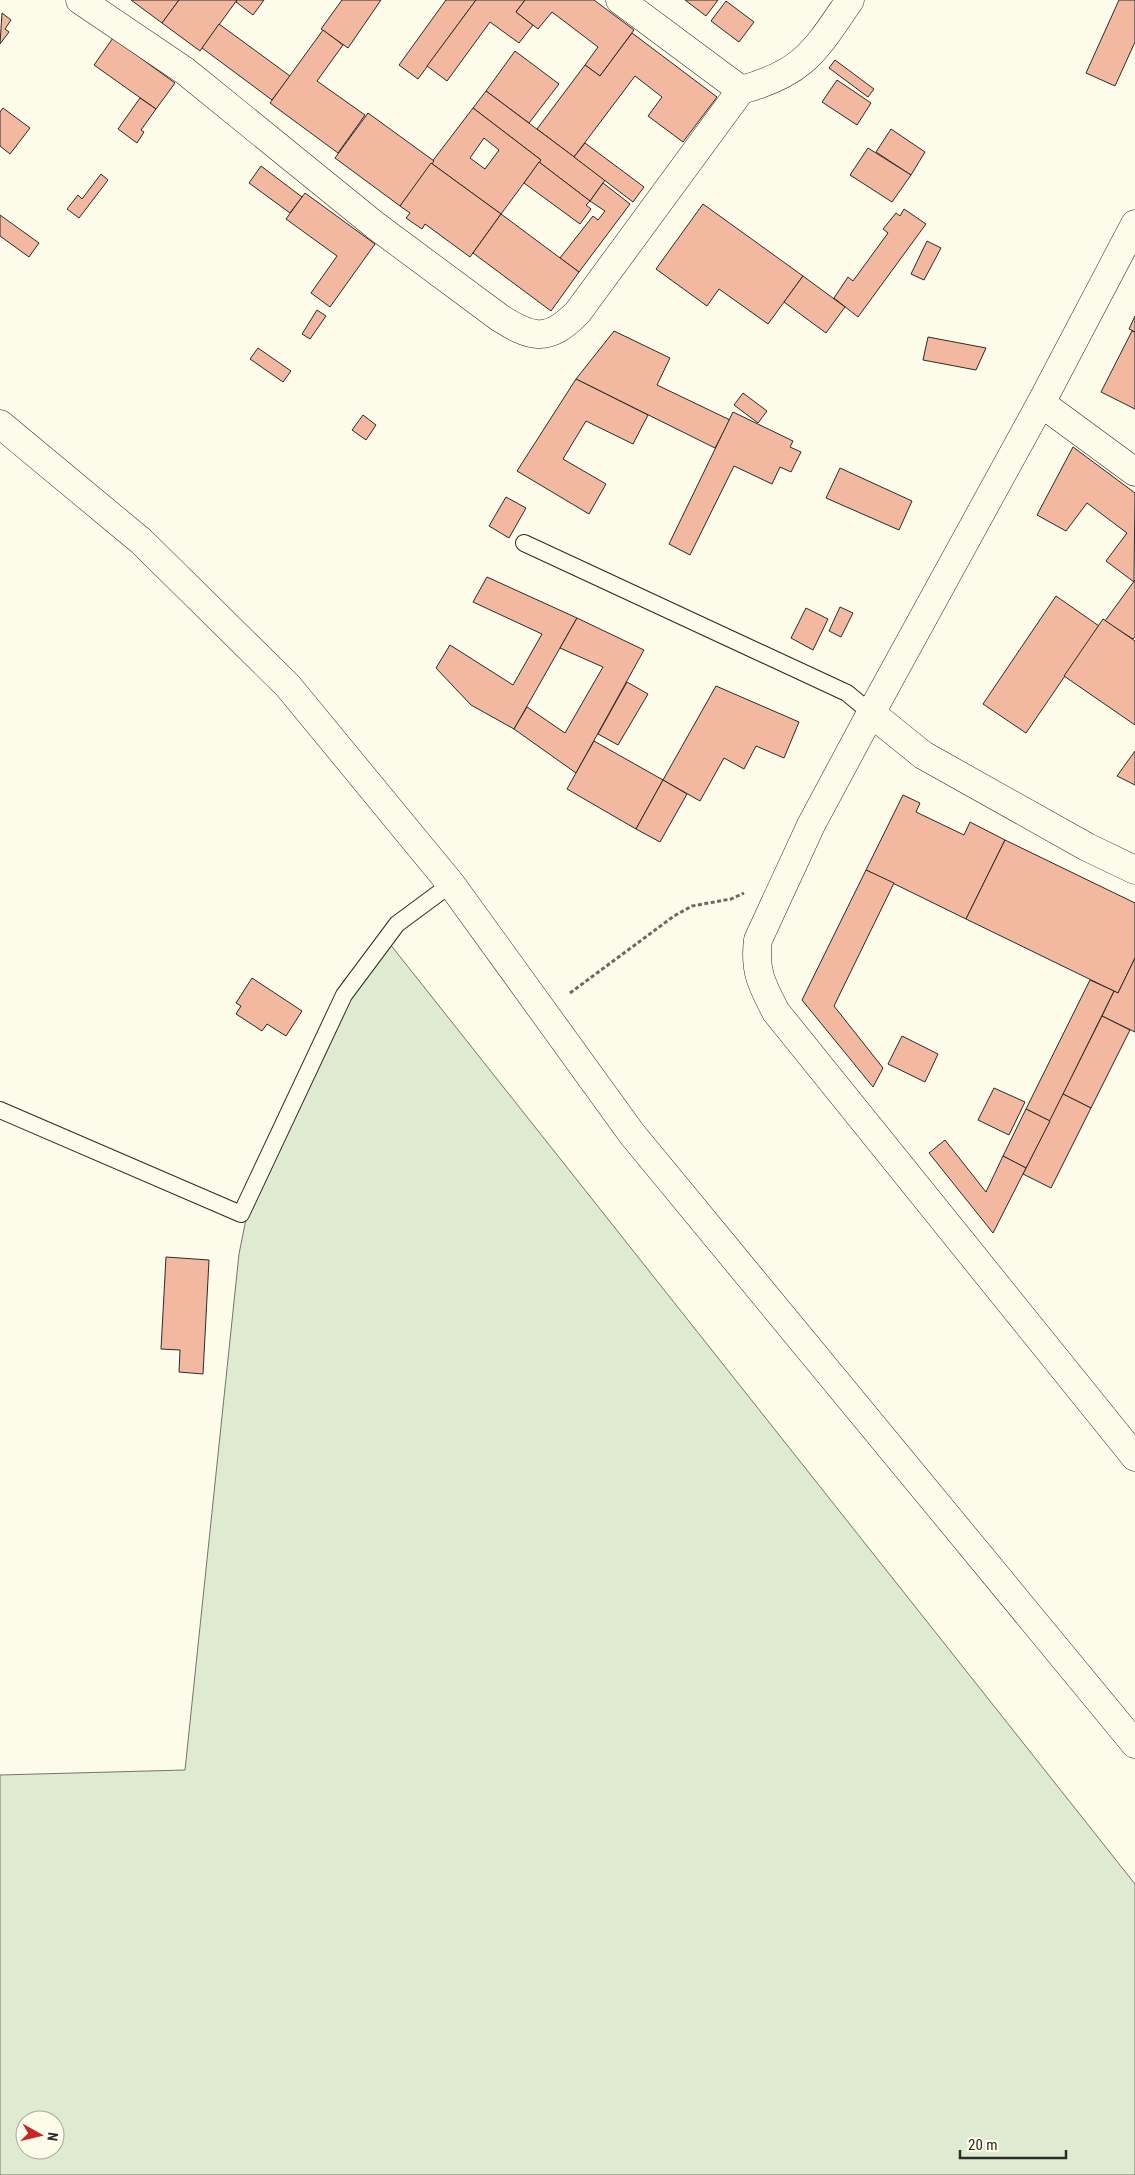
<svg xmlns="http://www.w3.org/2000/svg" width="1135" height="2175" font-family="'Roboto Condensed',sans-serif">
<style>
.green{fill:#deebd1;stroke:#74746e;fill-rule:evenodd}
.building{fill:#f2b8a0;stroke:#2b2b2b;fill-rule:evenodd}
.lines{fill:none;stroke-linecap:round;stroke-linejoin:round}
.lane-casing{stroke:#2b2b2b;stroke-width:18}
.street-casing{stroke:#2b2b2b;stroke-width:29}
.path{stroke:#6a6964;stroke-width:3;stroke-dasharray:4 2.5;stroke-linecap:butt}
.lane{stroke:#fdfbea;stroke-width:16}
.street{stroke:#fdfbea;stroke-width:28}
</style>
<rect width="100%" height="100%" fill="#fdfbea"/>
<!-- green -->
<path class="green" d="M386 939 1135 1884V2175H0V1775L185 1770 239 1254 256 1169 344 980ZM25 2120H55V2150H25Z"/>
<!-- building -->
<g class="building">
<polygon points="131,0 179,0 162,23"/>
<polygon points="179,0 237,0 200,51 162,23"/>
<polygon points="237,0 264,0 253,15 236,2"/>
<polygon points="342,0 381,0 348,48 321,29"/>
<polygon points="446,0 476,0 418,79 399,65"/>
<polygon points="476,0 525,0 516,12 533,25 519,43 490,22 447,81 427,66"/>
<polygon points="525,0 594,0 634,30 600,76 585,65 598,47 552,12 538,29 516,12"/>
<polygon points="685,0 718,0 706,16"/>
<polygon points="1119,0 1135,0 1135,42 1115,86 1086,73"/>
<polygon points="726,1 754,22 739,42 711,21"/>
<polygon points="2,13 11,20 5,29 9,32 0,44"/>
<polygon points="219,24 290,76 272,100 202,48"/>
<polygon points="323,30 343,45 317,81 365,115 338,153 270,103"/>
<polygon points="632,33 717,97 683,142 648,116 662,97 635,76 574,157 537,129 585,65 600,76"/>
<polygon points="113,38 175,83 156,109 94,65"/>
<polygon points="515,51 559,84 529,123 486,91"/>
<polygon points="835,60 874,89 868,97 829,68"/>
<polygon points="837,80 871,103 857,125 822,102"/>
<polygon points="486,91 605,180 590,201 539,162 541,160 473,108"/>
<polygon points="140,98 156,109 141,130 144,132 137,143 118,129"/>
<polygon points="3,108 30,128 10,154 0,146 0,112"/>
<path d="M473 108 541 160 501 214 431 163ZM484 138 499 150 485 169 470 158Z"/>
<polygon points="368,113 434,161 400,206 335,158"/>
<polygon points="891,129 925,152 911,175 876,152"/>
<polygon points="585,143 644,187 633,202 574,157"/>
<polygon points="868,148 911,175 892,202 850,175"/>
<polygon points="539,162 590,201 586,205 591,209 580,224 524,183"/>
<polygon points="431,163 501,214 470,257 425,224 422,229 406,218 410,213 400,206"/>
<polygon points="261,166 302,197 290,213 249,183"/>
<polygon points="101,174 108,180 79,218 67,209 78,195 82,199"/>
<polygon points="603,183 630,204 579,272 560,258 593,216 598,220 605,211 590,201"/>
<polygon points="305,193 375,244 330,307 311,293 337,256 286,219"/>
<polygon points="703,204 803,276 768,324 719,289 707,306 656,269"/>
<polygon points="904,209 926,224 858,317 834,298 848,277 853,281 888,233 883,229 896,213 900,216"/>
<polygon points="501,214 579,272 551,311 473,253"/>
<polygon points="0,215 39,243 29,257 0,236"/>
<polygon points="927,241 941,248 924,280 911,274"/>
<polygon points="803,276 845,307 826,333 784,302"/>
<polygon points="317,310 326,316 310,339 302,334"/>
<polygon points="1135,316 1135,332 1129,329"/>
<polygon points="614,331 670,358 657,385 730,420 715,448 576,379"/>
<polygon points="1132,331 1135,332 1135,409 1101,392"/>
<polygon points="928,337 986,348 976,370 923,360"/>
<polygon points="258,348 291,371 283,382 250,359"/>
<polygon points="576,379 648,415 633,444 586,421 563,459 606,484 589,514 517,471"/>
<polygon points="743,393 767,411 758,423 734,405"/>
<polygon points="733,412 793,441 790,447 801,452 791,472 780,467 772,484 734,466 690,555 669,544"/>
<polygon points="363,415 376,425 366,440 352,430"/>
<polygon points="1073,447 1135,493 1134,582 1106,561 1127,533 1087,503 1066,531 1037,515"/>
<polygon points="840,468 912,501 899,530 826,498"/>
<polygon points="506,497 526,508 509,538 489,526"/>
<polygon points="487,577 577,618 514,729 471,705 436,668 450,645 513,685 542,634 473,602"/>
<polygon points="1135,580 1135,637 1133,639 1105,621"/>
<polygon points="1056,596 1099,626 1026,733 983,704"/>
<polygon points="840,607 853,613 841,637 829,631"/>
<polygon points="806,608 828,619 813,650 791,638"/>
<polygon points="577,618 644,650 576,773 514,729 527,707 565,733 603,667 560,648"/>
<polygon points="1103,619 1135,641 1135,725 1064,676"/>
<polygon points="627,682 648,694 618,745 598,734"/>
<polygon points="716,686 799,722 784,758 756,746 744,769 724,758 700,801 663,780"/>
<polygon points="594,741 663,780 636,829 567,789"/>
<polygon points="1135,751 1135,785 1117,776"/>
<polygon points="663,780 687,794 660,842 636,829"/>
<polygon points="903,795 920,803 916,812 964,835 970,822 1005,840 966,919 866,870"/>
<polygon points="1005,840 1135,903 1135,958 1118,993 966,919"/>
<polygon points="866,870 894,883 834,1006 883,1068 873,1087 802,1000"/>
<polygon points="1135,958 1135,1032 1102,1016 1114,991 1118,993"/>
<polygon points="252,978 302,1011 286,1036 267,1024 262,1031 236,1014 241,1006 236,1003"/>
<polygon points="1090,980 1114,991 1050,1121 1026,1109"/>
<polygon points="1102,1016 1130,1030 1091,1108 1063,1094"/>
<polygon points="902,1036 938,1054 925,1082 888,1064"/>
<polygon points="994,1088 1025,1102 1009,1135 978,1120"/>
<polygon points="1063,1094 1091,1108 1051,1188 1023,1174"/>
<polygon points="1026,1109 1050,1121 1026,1168 1003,1156"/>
<polygon points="945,1140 986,1192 1003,1156 1026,1168 993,1233 929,1153"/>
<polygon points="166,1257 209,1260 203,1374 179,1372 180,1350 161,1349"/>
</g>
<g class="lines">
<!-- lane casing -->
<g class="lane-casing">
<g id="lane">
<polyline points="524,543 847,693 871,713"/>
<polyline points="0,1110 241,1214 344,995 397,924 451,884"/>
</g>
</g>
<!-- street casing -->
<g class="street-casing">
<g id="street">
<path d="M80 0 185 71 376 226 500 318C533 339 549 342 578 312L741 90C804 73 815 51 850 0"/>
<polyline points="620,0 741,90"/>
<polyline points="1135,224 1041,403 871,713 923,755 1087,847 1135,870"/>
<polyline points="1041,403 1135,472"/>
<polyline points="0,424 141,541 288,686 451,884 632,1134 1135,1744"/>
<path d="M871 713 811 825 758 940C754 971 762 985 776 1012L1135 1457"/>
</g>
</g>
<!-- path -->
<polyline class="path" points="570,993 674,916 692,906 731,899 744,893"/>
<!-- lane -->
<use href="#lane" class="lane"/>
<!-- street -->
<use href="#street" class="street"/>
</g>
<!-- north arrow -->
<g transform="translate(40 2135) rotate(98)"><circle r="24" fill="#fdfbea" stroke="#a9a89e"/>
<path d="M0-4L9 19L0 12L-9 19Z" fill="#c62828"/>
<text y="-8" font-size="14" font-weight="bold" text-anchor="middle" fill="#2b2b2b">N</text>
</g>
<!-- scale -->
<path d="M960 2150v8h106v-8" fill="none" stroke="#2b2b2b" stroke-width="2.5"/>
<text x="968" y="2150" font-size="15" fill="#2b2b2b" stroke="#fdfbea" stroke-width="4" paint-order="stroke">20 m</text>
</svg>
